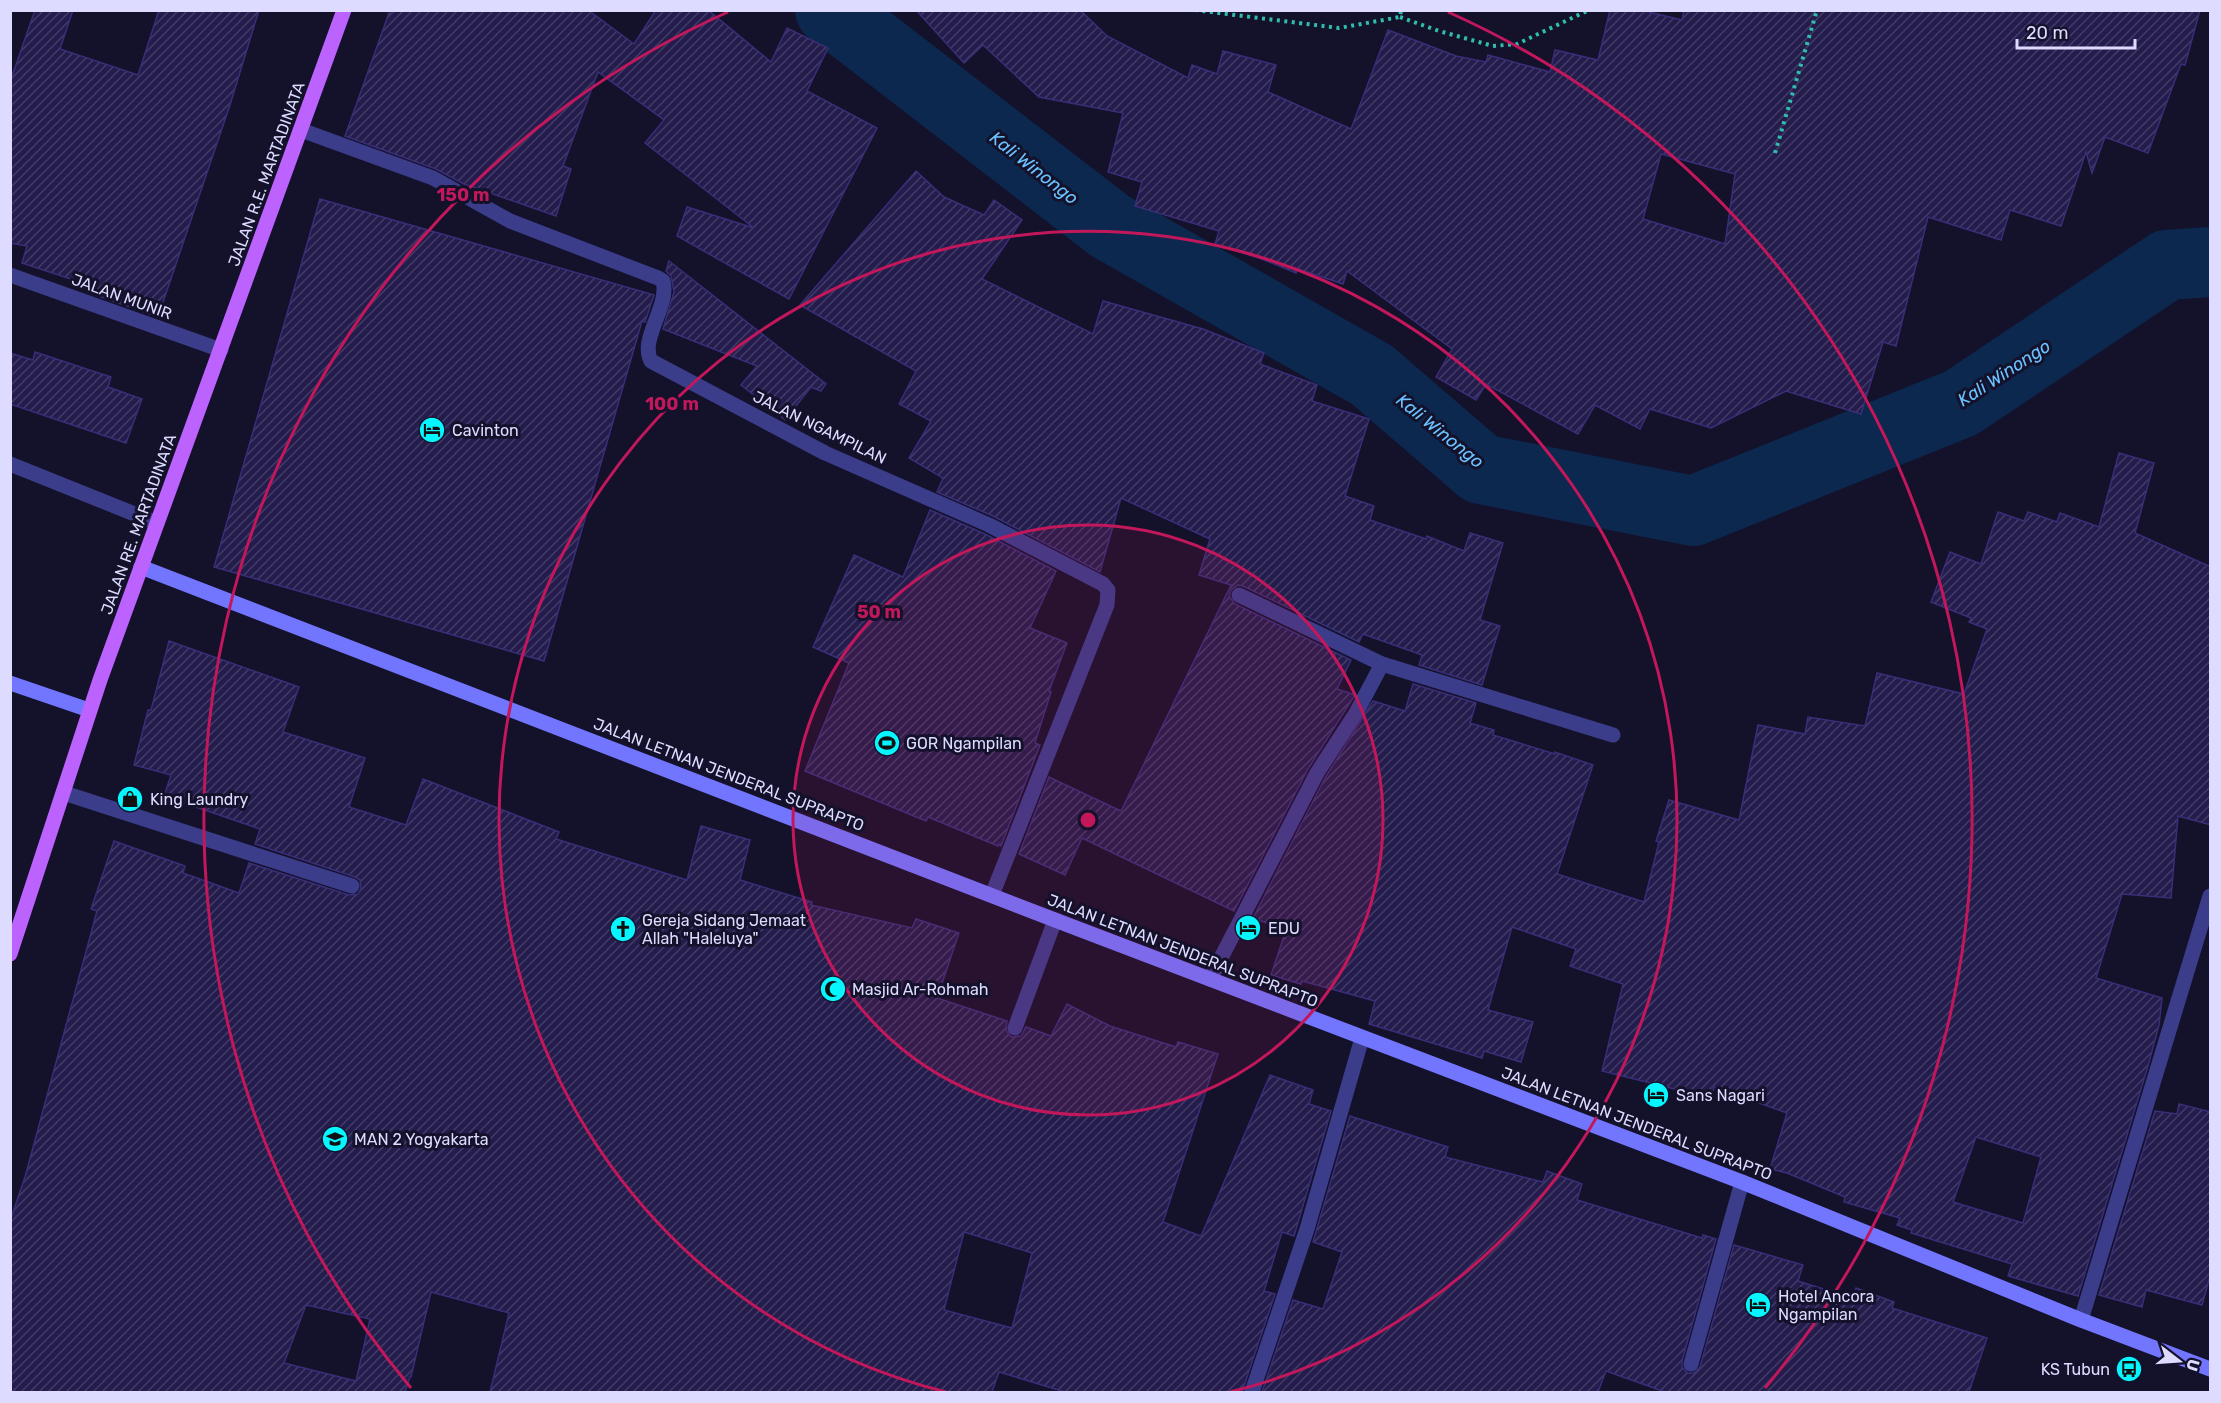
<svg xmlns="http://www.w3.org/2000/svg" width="2221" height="1403" font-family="Rubik,sans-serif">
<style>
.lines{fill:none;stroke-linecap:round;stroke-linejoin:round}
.river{stroke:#0c284e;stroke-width:70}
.building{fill:url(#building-hatch);stroke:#392e78;stroke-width:1.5;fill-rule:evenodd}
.path{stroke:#2fbead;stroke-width:4;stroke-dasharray:3 4.5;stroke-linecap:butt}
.lane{stroke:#3b3d8a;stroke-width:15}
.street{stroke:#3b3d8a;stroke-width:15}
.secondary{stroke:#7276ff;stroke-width:15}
.primary{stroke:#bb62ff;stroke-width:15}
.ring{fill:none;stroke:#c2185b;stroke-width:3}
.labels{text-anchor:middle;stroke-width:6;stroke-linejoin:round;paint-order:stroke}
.street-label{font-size:16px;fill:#dddbff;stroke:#14112b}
.poi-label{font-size:16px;fill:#dddbff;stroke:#14112b;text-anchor:start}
.water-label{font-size:18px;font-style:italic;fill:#69c2ff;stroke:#14112b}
.centre{fill:#c2185b;stroke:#14112b;stroke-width:3}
.ring-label{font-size:18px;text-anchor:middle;font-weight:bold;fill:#c2185b;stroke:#14112b;stroke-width:6;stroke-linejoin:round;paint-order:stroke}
</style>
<defs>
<pattern id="building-hatch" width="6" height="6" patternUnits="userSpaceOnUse" patternTransform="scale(1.5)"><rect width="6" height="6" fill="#231c4c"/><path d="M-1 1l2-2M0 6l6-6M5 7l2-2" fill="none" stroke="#423c67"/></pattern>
</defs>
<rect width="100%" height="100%" fill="#14112b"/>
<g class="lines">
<!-- river -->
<polyline class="river" points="830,10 1110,226 1372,375 1481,469 1693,511 1961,403 2167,265 2210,262"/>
</g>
<!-- building -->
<g class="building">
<polygon points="35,10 73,10 60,49 138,75 159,10 259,10 230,105 158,317 87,292 89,285 22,263 27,246 10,243 10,82"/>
<polygon points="390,10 588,10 634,44 656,10 708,10 771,62 787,28 828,48 807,91 877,128 789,299 677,236 687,207 754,228 645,143 664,120 598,72 563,166 571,169 556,216 464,184 436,169 345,136"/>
<path d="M916 10H1080L1107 36 1188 78 1192 65 1217 74 1223 51 1276 65 1268 92 1351 129 1388 30 1456 56 1486 62 1488 55 1550 72 1555 50 1598 60 1610 10H1641L1682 20 1684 10H2200L2185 65 2181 64 2148 153 2105 137 2092 173 2086 152 2061 226 2010 210 2001 240 1928 217 1896 346 1883 342 1861 414 1786 391 1711 428 1650 409 1640 429 1595 405 1578 434 1486 384 1476 400 1436 377 1452 349 1347 271 1343 284 1298 269 1296 273 1262 259 1215 244 1219 231 1135 206 1142 182 1108 172 1123 113 1039 97 983 45 964 63ZM1661 154 1735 174 1725 244 1643 219Z"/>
<polygon points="916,171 944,197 984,215 994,200 1022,220 982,279 1093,334 1103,301 1203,329 1264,353 1260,364 1317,385 1312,401 1369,419 1345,496 1374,506 1370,520 1426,539 1427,536 1464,551 1470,533 1503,543 1480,620 1500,626 1482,685 1419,665 1422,655 1363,634 1359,642 1243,586 1238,585 1231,590 1229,596 1235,604 1351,660 1337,689 1355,695 1308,769 1234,911 1082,838 1065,875 1019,854 1049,777 1121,811 1231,585 1199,575 1210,539 1121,498 1100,572 993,516 937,492 943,478 909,458 931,421 899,404 916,371 800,305"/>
<polygon points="320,199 654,295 645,322 642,321 544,661 214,567"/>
<polygon points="669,261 826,384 821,391 811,387 785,420 741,385 757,366 663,329 674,292 671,276 666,271"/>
<polygon points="35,352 111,377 108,387 142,399 126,443 10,404 10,353 33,360"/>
<path d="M2119 453 2154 463 2135 533 2211 567V825L2178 816 2171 898 2122 894 2096 978 2162 998 2159 1025 2148 1066 2078 1296 2008 1276 2012 1264 1911 1233 1912 1230 1897 1225 1900 1218 1844 1202 1845 1197 1787 1173 1770 1169 1787 1113 1714 1087 1711 1098 1602 1071 1623 984 1570 966 1576 949 1512 927 1488 1010 1533 1022 1521 1062 1484 1051 1482 1058 1369 1024 1375 1001 1302 981 1301 984 1271 975 1286 930 1253 918 1325 778 1373 701 1405 711 1413 684 1476 703 1470 723 1494 730 1493 735 1555 754V752L1593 765 1557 874 1644 902 1659 842 1656 841 1669 800 1739 820 1758 725 1805 734 1808 717 1865 726 1877 673 1964 694 1987 629 1969 622 1971 618 1931 602 1950 552 1981 564 1998 512 2024 521 2028 512 2057 522 2060 513 2099 527ZM1976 1137 2041 1157 2023 1223 1953 1202Z"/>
<polygon points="930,510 985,534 1056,571 1030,628 1067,643 1049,691 1051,692 1035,743 1040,745 1001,846 999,844 998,846 928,817 926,821 805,771 849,663 813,647 854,555 903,577"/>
<path d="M169 641 299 687 283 732 365 758 349 807 406 825 423 779 559 832 556 839 687 880 701 826 750 840 740 880 812 902 811 905 912 928 916 919 959 933 937 998 1007 1021 1006 1030 1011 1037 1021 1036 1026 1027 1051 1036 1067 1004 1110 1026 1176 1047 1178 1042 1218 1054 1163 1222 1201 1236 1270 1075 1313 1090 1309 1104 1331 1111 1294 1236 1282 1232 1264 1291 1275 1294 1242 1392H1065L999 1372 992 1392H490L509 1313 431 1292 411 1377H410L405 1392H10V1221L25 1177 97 911 91 909 114 841 185 866 183 873 239 893 249 863 349 895 358 894 361 888 360 880 355 877 255 844 260 829 164 796 171 775 134 765 148 710H151ZM964 1232 1032 1253 1012 1328 944 1310ZM306 1305 370 1319 356 1381 284 1363Z"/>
<polygon points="2179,1104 2211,1112 2211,1273 2202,1305 2146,1290 2142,1307 2099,1295 2155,1111 2177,1114"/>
<polygon points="1350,1116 1448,1147 1445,1157 1543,1182 1547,1171 1582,1184 1577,1200 1702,1238 1703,1235 1716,1239 1682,1361 1682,1367 1688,1373 1694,1373 1700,1367 1734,1245 1803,1265 1798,1281 1852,1298 1856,1288 1894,1302 1892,1308 1987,1338 1969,1392 1665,1392 1606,1371 1598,1392 1262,1392 1293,1300 1323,1309 1342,1252 1313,1242"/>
</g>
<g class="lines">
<!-- path -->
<g class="path">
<polyline points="1195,10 1339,28 1400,17 1401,10"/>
<polyline points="1400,17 1439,31 1493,46 1517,44 1589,10"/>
<polyline points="1775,153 1817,10"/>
</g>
<!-- lane -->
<g class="lane">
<polyline points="1239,595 1382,664 1613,735"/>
<polyline points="1210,979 1317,773 1356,713 1382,664"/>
<polyline points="1691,1364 1742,1182"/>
</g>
<!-- street -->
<g class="street">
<path d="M301 130 433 178 510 221 658 278 663 281C670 306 639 339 651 361L825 453 989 525 1103 584 1108 590 1107 605 992 895"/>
<polyline points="10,275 221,350"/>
<polyline points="10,464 157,523"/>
<polyline points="64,793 352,886"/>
<polyline points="1015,1028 1055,920"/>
<polyline points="2081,1320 2210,896"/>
<polyline points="1252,1392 1307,1229 1362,1038"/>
</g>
<!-- secondary -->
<g class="secondary">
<polyline points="141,567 1055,920 1742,1182 2081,1320 2210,1369"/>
<polyline points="10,683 89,710"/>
</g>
<!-- primary -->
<polyline class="primary" points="10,954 100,680 344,10"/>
</g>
<!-- distance rings -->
<circle cx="1088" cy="820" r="295" fill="#c2185b" fill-opacity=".12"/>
<g class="ring">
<circle cx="1088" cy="820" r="295"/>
<path d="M946 1392A589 589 0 1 1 1230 1392"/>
<path d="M411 1388A884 884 0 0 1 728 12M1448 12A884 884 0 0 1 1765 1388"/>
</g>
<!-- icons -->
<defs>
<g id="hotel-disc" transform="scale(1.35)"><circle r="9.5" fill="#07f5ff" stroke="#14112b"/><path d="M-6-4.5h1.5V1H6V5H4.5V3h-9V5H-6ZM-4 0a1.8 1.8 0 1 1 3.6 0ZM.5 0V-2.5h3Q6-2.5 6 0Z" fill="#111"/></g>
<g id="stadium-disc" transform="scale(1.35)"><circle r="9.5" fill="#07f5ff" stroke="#14112b"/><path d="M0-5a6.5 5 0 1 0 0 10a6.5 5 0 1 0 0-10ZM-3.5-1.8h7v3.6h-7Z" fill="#111"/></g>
<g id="shop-disc" transform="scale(1.35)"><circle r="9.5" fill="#07f5ff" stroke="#14112b"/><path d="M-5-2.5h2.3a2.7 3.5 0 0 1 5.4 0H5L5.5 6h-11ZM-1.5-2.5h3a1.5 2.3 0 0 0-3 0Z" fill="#111"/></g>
<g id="church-disc" transform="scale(1.35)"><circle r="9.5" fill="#07f5ff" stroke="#14112b"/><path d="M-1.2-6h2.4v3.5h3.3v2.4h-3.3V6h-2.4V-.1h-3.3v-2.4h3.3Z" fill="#111"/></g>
<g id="mosque-disc" transform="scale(1.35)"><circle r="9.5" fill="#07f5ff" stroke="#14112b"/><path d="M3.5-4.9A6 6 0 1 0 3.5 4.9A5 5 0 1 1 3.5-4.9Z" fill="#111"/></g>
<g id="school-disc" transform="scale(1.35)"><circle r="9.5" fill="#07f5ff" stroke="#14112b"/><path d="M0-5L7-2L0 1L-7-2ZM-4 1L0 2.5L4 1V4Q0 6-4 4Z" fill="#111"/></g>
<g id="bus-disc" transform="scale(1.35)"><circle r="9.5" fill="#07f5ff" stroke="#14112b"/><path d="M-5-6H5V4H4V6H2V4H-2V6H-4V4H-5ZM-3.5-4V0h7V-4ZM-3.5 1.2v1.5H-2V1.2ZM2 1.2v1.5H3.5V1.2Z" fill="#111"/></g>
</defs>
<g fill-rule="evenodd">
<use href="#hotel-disc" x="432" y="430"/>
<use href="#stadium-disc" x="887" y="743"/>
<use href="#shop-disc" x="130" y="799"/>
<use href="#hotel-disc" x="1248" y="928"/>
<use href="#church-disc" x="623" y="929"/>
<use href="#mosque-disc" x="833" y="989"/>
<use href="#hotel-disc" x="1656" y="1095"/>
<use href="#school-disc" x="335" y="1139"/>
<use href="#hotel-disc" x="1758" y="1305"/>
<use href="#bus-disc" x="2129" y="1369"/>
</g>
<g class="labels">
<!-- street labels -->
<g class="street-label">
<text transform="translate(266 174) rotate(-70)" y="6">JALAN R.E. MARTADINATA</text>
<text transform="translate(122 296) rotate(20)" y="6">JALAN MUNIR</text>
<text transform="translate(820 427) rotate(26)" y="6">JALAN NGAMPILAN</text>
<text transform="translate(138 524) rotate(-70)" y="6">JALAN RE. MARTADINATA</text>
<text transform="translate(729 774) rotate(21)" y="6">JALAN LETNAN JENDERAL SUPRAPTO</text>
<text transform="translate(1183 950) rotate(21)" y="6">JALAN LETNAN JENDERAL SUPRAPTO</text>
<text transform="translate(1637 1123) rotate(21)" y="6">JALAN LETNAN JENDERAL SUPRAPTO</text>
</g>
<!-- poi labels -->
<g class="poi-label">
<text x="452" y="436">Cavinton</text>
<text x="906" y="749">GOR Ngampilan</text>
<text x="150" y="805">King Laundry</text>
<text x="642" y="926">Gereja Sidang Jemaat<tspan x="642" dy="18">Allah "Haleluya"</tspan></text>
<text x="1268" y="934">EDU</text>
<text x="852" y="995">Masjid Ar-Rohmah</text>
<text x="1676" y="1101">Sans Nagari</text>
<text x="354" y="1145">MAN 2 Yogyakarta</text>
<text x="1778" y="1302">Hotel Ancora<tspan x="1778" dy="18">Ngampilan</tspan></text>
<text x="2110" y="1375" text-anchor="end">KS Tubun</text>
</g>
<!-- water labels -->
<g class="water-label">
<text transform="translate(1034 168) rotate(38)" y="6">Kali Winongo</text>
<text transform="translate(2004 373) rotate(-33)" y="6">Kali Winongo</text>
<text transform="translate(1440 431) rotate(39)" y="6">Kali Winongo</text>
</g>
</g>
<circle cx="1088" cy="820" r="9" class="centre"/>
<g class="ring-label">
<text x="463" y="201">150 m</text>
<text x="672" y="410">100 m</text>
<text x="879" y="618">50 m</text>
</g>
<!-- border -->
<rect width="2221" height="1403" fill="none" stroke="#dddbff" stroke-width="24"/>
<!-- north arrow -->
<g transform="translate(2179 1361) rotate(107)" stroke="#14112b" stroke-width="4.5" paint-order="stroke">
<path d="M0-4.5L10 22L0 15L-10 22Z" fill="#dddbff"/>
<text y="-9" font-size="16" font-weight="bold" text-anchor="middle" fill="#dddbff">U</text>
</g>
<!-- scale -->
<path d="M2017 39v9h118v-9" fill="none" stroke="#dddbff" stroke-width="3"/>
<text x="2026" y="39" font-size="18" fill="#dddbff" stroke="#14112b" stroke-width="4.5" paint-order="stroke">20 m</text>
</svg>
